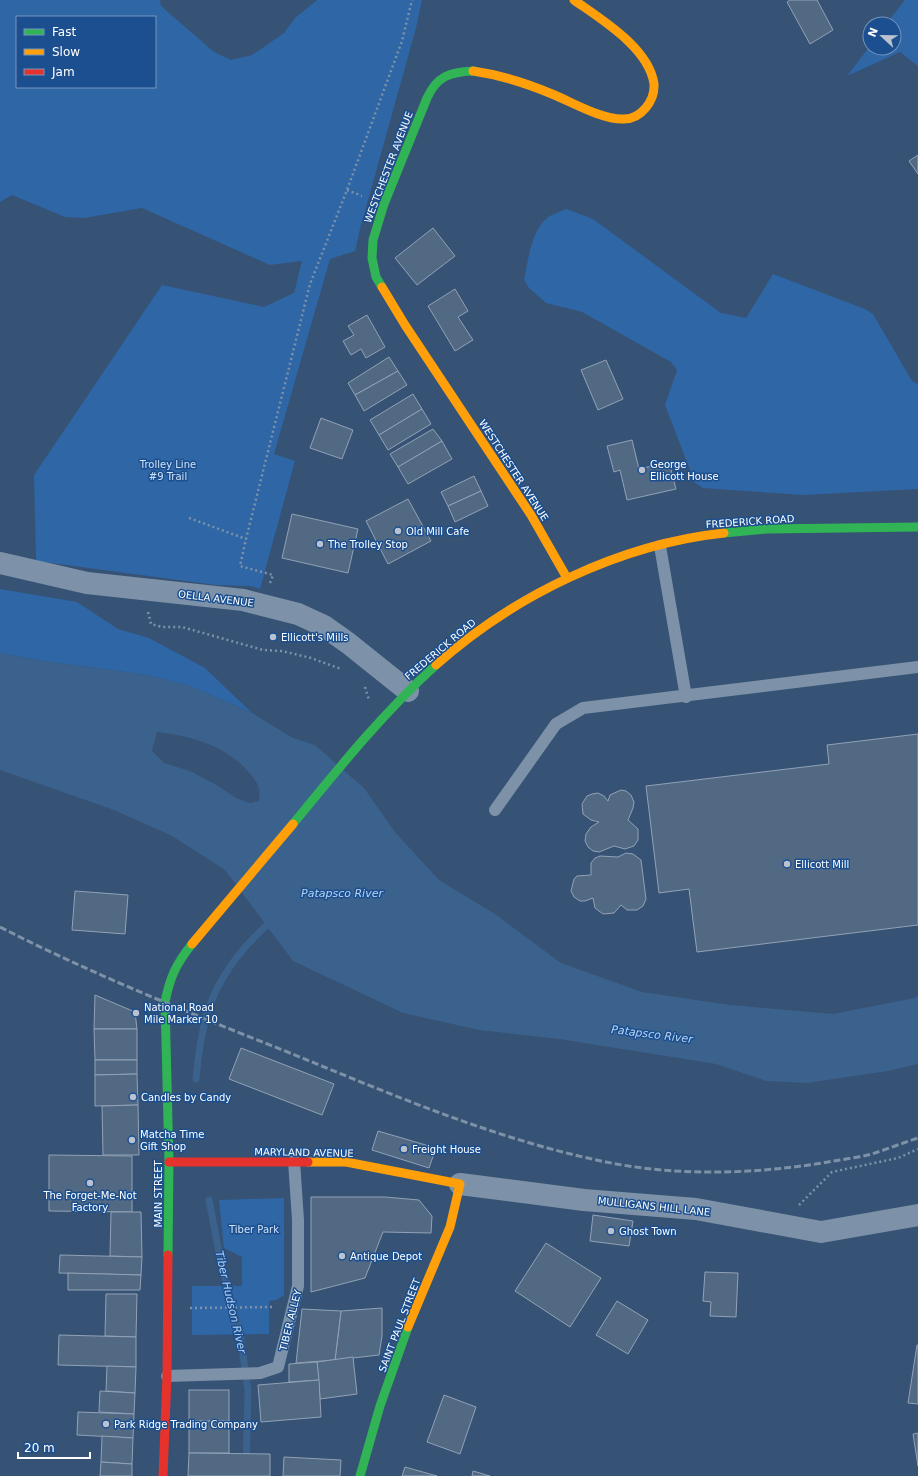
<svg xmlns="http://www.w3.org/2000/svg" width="918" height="1476" font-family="'DejaVu Sans',sans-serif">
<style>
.green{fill:#2f66a5;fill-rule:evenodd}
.water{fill:#3b618d;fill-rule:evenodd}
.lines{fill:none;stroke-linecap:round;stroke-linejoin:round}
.stream{stroke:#3b618d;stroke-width:7}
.building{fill:#526984;stroke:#92a2b6}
.path{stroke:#7d92a8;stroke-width:2.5;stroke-dasharray:2 3;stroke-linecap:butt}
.lane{stroke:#7d92a8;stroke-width:12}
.street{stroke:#7d92a8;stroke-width:22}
.fast{stroke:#30b455;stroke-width:9}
.slow{stroke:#ff9f0a;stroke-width:9}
.jam{stroke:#e5322d;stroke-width:9}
.rail{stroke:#7e92a7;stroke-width:3;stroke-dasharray:7 3;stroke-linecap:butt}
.poi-dot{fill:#b9c2ce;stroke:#1b4f8f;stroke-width:1.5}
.labels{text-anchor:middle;stroke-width:3;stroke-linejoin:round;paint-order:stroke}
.street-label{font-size:10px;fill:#fff;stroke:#1b4f8f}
.park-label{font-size:10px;fill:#cfe3fa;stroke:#1b4f8f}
.poi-label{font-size:10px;fill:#fff;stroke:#1b4f8f;text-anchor:start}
.water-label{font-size:11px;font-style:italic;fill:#b5d3f5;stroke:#1b4f8f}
</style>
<rect width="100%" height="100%" fill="#365274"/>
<!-- green -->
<g class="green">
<path d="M0 0H160L161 6 214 52 231 60 252 55 284 33 295 18 317 0H422L416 28 360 229 355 251 330 259 274 454 295 461 260 589 250 586 216 585 36 561 34 475 162 285 264 307 294 293 302 261 270 265 142 208 84 218 65 217 12 195 0 202ZM17 17H155V87H17Z"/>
<polygon points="905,0 918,0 918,66 900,52 847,76 870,46 870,48 894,48 894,24 886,24"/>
<path d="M566 209 593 219 721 313 746 318 773 274 865 309 873 314 912 381 918 384V489L803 495 703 488 695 483 665 405 677 370 671 362 582 312 546 303 529 288 524 280C528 261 531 232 546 219 551 214 560 212 566 209Z"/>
<polygon points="0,589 77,602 118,629 149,638 205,668 252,713 187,685 147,675 36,660 0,653"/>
<polygon points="284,1198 284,1295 277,1300 269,1301 269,1334 192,1335 192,1286 242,1286 242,1257 224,1248 219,1200"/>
</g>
<!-- water -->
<path class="water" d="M0 653 36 660 147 675 187 685 252 713 293 738 315 745 364 788 395 832 439 880 495 914 561 963 642 992 730 1005 833 1014 914 998 918 996V1064L888 1071 807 1083 766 1081 716 1064 559 1039 479 1030 403 1013 293 961 225 870 172 836 114 810 0 770ZM157 732C191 736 228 746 250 774 258 783 261 789 259 801L250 803 236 798 215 784 190 771 164 763 152 751Z"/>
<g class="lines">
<!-- stream -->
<g class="stream">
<path d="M196 1079C201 1024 209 988 247 945 256 936 263 927 274 920"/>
<polyline points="209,1200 221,1263 240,1334 248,1390 246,1476"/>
</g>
</g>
<!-- building -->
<g class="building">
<polygon points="790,0 817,0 833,30 810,44 787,2"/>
<polygon points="918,155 918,174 909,161"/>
<polygon points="433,228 455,256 417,285 395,258"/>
<polygon points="455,289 468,311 458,317 473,340 455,351 428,306"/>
<polygon points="367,315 385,347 366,358 361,349 351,355 343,341 354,335 348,326"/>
<polygon points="389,357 398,371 355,395 348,383"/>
<polygon points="606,360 623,399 598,410 581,370"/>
<polygon points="398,371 407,385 364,411 355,395"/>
<polygon points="413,394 422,409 379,435 370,420"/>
<polygon points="422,409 431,424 388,450 379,435"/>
<polygon points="321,418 353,430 342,459 310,448"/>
<polygon points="433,429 442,441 398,467 390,454"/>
<polygon points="632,440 639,469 669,462 676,489 627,500 620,470 614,472 607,446"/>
<polygon points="442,441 452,459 408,484 398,467"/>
<polygon points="474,476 481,491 448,506 441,492"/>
<polygon points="481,491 488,506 455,522 448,506"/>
<polygon points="408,499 431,541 388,564 366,521"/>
<polygon points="292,514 358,529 348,573 282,558"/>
<polygon points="918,734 918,925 697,952 689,889 659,893 646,786 829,764 827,745"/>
<polygon points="621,790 626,791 631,795 634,802 633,808 628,820 638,829 638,840 634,846 625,849 614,846 599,852 593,851 588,847 585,841 586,834 591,827 599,822 591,820 583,814 582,804 587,796 592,794 598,793 604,796 608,801 610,795"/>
<polygon points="626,853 633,854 641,860 646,899 643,906 637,910 627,910 621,905 614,913 603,914 595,908 593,898 585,901 580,901 574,897 571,891 574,879 577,876 591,875 591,863 595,858 600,856 618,857"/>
<polygon points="75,891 128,895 125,934 72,930"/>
<polygon points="95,995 135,1012 137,1029 94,1029"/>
<polygon points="94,1029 137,1029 137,1060 95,1060"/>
<polygon points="241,1048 334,1084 322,1115 229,1079"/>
<polygon points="95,1060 137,1060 137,1074 95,1075"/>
<polygon points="137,1074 138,1105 95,1106 95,1075"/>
<polygon points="138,1105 139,1155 103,1155 102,1106"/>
<polygon points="378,1131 436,1148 429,1168 372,1150"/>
<polygon points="49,1155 132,1156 132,1212 49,1211"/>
<polygon points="311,1197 385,1197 419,1200 432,1216 431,1233 383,1232 365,1278 311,1292"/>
<polygon points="111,1212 141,1212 142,1257 110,1256"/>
<polygon points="593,1215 633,1221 629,1246 590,1241"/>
<polygon points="546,1243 601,1278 570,1327 515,1291"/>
<polygon points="60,1255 142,1257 141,1275 59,1273"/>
<polygon points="705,1272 738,1273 736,1317 710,1316 711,1302 703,1301"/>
<polygon points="68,1273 141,1275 140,1290 68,1290"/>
<polygon points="106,1294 137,1294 136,1337 105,1336"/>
<polygon points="617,1301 648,1320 628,1354 596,1335"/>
<polygon points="382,1308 382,1336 379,1355 335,1360 341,1311"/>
<polygon points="302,1309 341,1311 335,1360 296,1363"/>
<polygon points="59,1335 136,1337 136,1367 58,1365"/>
<polygon points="917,1345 918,1345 918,1404 908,1403"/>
<polygon points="353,1357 357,1394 320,1399 317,1362"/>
<polygon points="317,1362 319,1380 289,1382 289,1364"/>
<polygon points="107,1366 136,1367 135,1393 106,1391"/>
<polygon points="319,1380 321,1417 261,1422 258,1385"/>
<rect x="189" y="1390" width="40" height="31"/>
<polygon points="100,1391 135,1393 134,1414 99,1412"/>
<polygon points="444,1395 476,1407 460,1454 427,1442"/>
<polygon points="78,1412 134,1414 133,1438 77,1435"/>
<rect x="189" y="1421" width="40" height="32"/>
<polygon points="918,1433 918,1466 913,1434"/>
<polygon points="102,1436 133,1438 132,1464 101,1462"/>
<polygon points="189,1453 270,1454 270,1476 188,1476"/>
<polygon points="284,1457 341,1460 340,1476 283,1476"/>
<polygon points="101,1462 132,1464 132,1476 100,1476"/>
<polygon points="405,1467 437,1476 402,1476"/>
<polygon points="473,1471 490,1476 472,1476"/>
</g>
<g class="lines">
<!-- path -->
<g class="path">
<polyline points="347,190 362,196"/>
<polyline points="189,518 246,539"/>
<polyline points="270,583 273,575 240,566 246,539 310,284 347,190 402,41 412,0"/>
<polyline points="148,612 151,624 162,627 182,627 263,650 282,651 311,658 341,669"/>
<polyline points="365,687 369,700"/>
<polyline points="799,1205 832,1172 898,1158 918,1149"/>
<polyline points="190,1308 275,1307"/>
</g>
<!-- lane -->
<g class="lane">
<polyline points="660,546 686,697"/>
<polyline points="495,810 556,724 583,708 918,667"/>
<polyline points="167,1376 260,1373 278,1367 298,1286 298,1220 294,1161"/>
</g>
<!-- street -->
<g class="street">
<polyline points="0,563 87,583 243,600 298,614 324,626 348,643 408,691"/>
<polyline points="460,1184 584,1200 696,1209 821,1232 918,1215"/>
</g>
<!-- fast -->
<g class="fast">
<path d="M382 287 376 277 372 258 373 240 384 204 427 98C437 76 450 72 473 71"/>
<polyline points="724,533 767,529 918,527"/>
<path d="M293 824C338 769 383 713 436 665"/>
<path d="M168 1255 169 1162 165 1002C170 977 176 964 192 944"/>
<polyline points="360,1476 380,1406 408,1327"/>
</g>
<!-- slow -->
<g class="slow">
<path d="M473 71C501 75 526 83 552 94 572 102 602 120 624 119 641 119 655 101 654 84 649 48 602 20 574 0"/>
<polyline points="382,287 405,325 531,515 567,578"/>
<path d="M436 665C513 596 620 544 724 533"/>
<polyline points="192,944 293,824"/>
<polyline points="308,1162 346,1162 460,1184 450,1227 408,1327"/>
</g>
<!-- jam -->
<g class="jam">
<polyline points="169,1162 308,1162"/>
<polyline points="163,1476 167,1376 168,1255"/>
</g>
<!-- rail -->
<path class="rail" d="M0 927C94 975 192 1014 290 1053 393 1095 497 1140 606 1162 680 1177 760 1174 834 1161 846 1159 860 1157 872 1154 887 1149 903 1143 918 1138"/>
</g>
<!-- markers -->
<g class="poi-dot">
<circle cx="642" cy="470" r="4"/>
<circle cx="398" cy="531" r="4"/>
<circle cx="320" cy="544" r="4"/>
<circle cx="273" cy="637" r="4"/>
<circle cx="787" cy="864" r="4"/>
<circle cx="136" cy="1013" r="4"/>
<circle cx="133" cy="1097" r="4"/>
<circle cx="132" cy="1140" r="4"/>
<circle cx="404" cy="1149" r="4"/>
<circle cx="90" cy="1183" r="4"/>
<circle cx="611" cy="1231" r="4"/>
<circle cx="342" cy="1256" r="4"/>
<circle cx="106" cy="1424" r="4"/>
</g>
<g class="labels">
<!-- street labels -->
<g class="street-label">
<text transform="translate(388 167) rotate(-69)" y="4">WESTCHESTER AVENUE</text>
<text transform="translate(514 470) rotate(57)" y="4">WESTCHESTER AVENUE</text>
<text transform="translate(750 521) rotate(-4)" y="4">FREDERICK ROAD</text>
<text transform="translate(216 598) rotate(7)" y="4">OELLA AVENUE</text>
<text transform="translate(440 649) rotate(-40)" y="4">FREDERICK ROAD</text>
<text transform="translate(304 1152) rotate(1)" y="4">MARYLAND AVENUE</text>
<text transform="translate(158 1194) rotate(-90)" y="4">MAIN STREET</text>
<text transform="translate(654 1206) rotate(6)" y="4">MULLIGANS HILL LANE</text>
<text transform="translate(290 1320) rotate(-76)" y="4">TIBER ALLEY</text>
<text transform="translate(399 1325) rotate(-69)" y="4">SAINT PAUL STREET</text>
</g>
<!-- park labels -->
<g class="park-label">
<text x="168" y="468">Trolley Line<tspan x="168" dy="12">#9 Trail</tspan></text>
<text x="254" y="1233">Tiber Park</text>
</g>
<!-- poi labels -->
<g class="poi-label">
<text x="650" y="468">George<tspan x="650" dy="12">Ellicott House</tspan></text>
<text x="406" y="535">Old Mill Cafe</text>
<text x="328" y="548">The Trolley Stop</text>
<text x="281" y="641">Ellicott's Mills</text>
<text x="795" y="868">Ellicott Mill</text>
<text x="144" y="1011">National Road<tspan x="144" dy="12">Mile Marker 10</tspan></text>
<text x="141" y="1101">Candles by Candy</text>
<text x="140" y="1138">Matcha Time<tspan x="140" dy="12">Gift Shop</tspan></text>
<text x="412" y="1153">Freight House</text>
<text x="90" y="1199" text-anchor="middle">The Forget-Me-Not<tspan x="90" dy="12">Factory</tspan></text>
<text x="619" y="1235">Ghost Town</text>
<text x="350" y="1260">Antique Depot</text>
<text x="114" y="1428">Park Ridge Trading Company</text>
</g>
<!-- water labels -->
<g class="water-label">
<text x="342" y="897">Patapsco River</text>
<text transform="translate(652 1034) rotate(7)" y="4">Patapsco River</text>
<text transform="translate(231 1302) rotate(77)" y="4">Tiber Hudson River</text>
</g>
</g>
<!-- legend -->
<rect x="16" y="16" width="140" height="72" fill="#1b4f8f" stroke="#7695bc"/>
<rect x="24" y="29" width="20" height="6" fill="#30b455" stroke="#7695bc"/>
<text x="52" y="36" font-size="12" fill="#ffffff">Fast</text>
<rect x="24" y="49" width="20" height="6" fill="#ff9f0a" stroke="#7695bc"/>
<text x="52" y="56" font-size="12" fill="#ffffff">Slow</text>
<rect x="24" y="69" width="20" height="6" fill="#e5322d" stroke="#7695bc"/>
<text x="52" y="76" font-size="12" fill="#ffffff">Jam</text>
<!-- north arrow -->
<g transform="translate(882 36) rotate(292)"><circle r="19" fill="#1b4f8f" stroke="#7695bc"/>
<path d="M0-3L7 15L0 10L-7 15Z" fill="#b9c2ce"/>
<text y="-6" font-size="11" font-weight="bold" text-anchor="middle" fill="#ffffff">N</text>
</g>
<!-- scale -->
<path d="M18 1452v6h72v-6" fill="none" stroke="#ffffff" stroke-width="2"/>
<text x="24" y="1452" font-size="12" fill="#ffffff" stroke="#1b4f8f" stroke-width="3" paint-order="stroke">20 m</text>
</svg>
